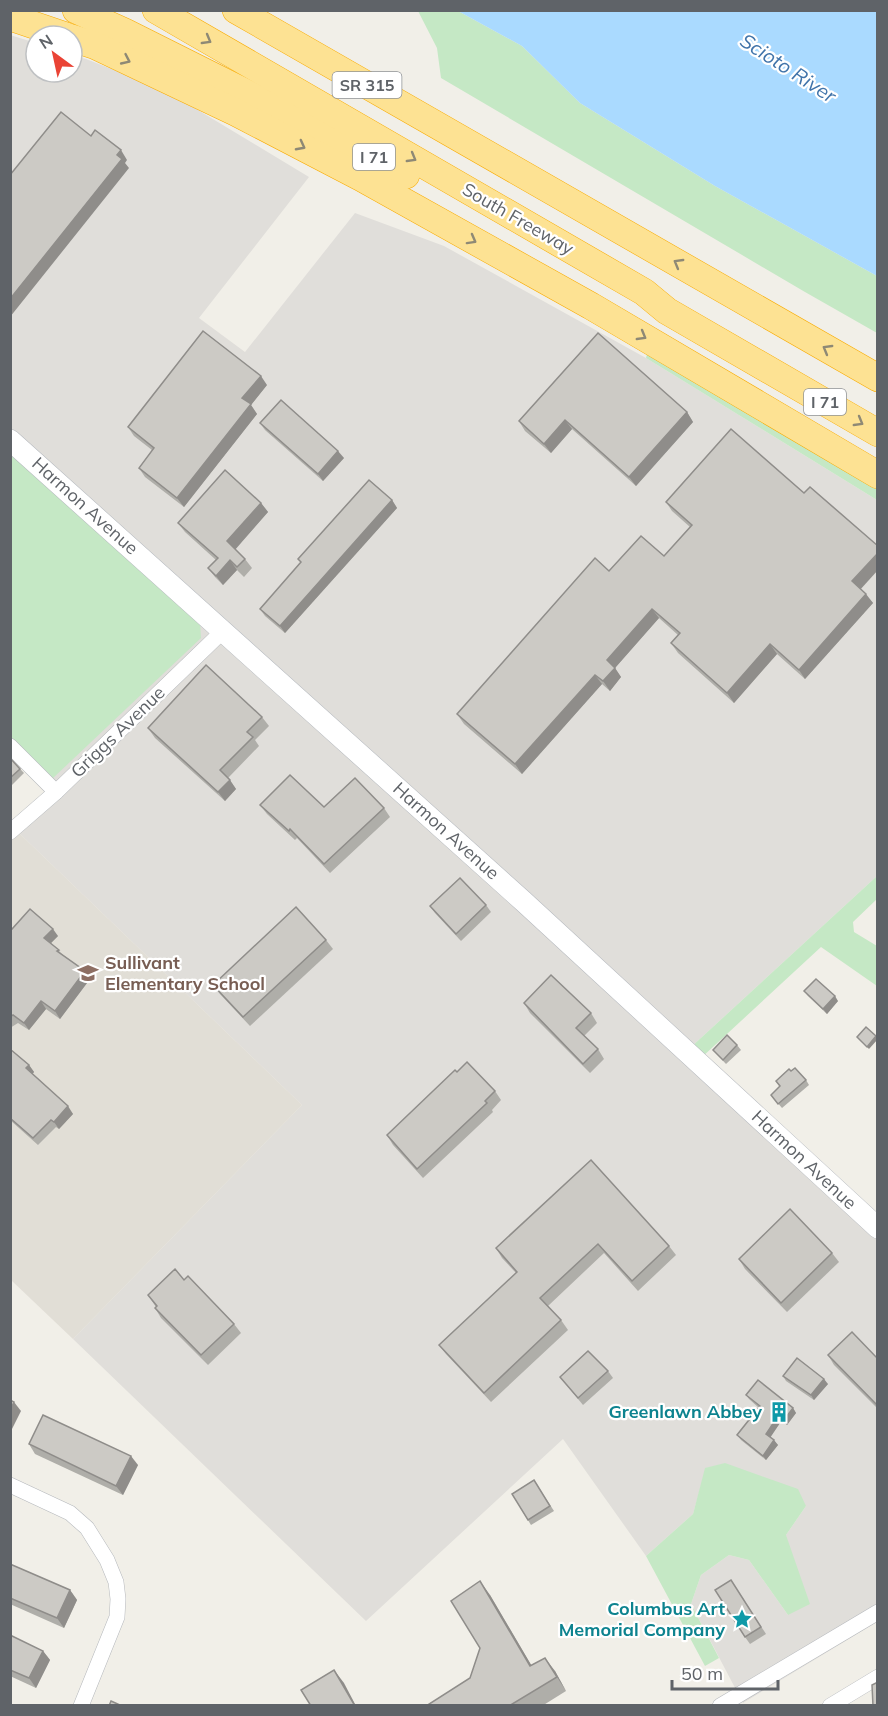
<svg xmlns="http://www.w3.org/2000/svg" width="888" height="1716" font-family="Mulish,sans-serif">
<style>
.industrial{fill:#e0deda}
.education{fill:#e1ded6}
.green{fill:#c5e8c5}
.water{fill:#aadaff}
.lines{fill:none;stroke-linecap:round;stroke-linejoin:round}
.minor-casing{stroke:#b5b8bc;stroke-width:16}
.secondary-casing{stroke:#b6babf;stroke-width:22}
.motorway-casing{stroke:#f9ab00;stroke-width:28}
.minor{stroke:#fff;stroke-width:15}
.secondary{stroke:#fff;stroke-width:21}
.motorway{stroke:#fde293;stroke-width:27}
.wall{fill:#afaea9}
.shaded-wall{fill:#8f8d8a}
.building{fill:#cccac5;stroke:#8f8d8a;stroke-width:1.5}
.oneway{stroke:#8e8975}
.labels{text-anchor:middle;stroke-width:4.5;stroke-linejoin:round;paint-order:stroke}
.shield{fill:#fff;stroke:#8f9295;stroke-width:1.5}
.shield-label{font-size:16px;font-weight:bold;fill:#5f6368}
.street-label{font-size:18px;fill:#5f6368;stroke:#fff}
.education-label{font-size:18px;font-weight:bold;fill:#785e54;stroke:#fff;text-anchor:start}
.culture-label{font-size:18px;font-weight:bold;fill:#0d838f;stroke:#fff;text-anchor:end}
.water-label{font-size:20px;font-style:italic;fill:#4174aa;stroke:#fff}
</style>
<rect width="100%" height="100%" fill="#f1efe8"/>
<!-- industrial -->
<polygon class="industrial" points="10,35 36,43 36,72 72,72 72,55 86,59 163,89 309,177 199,318 245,352 355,213 444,246 646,358 877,500 877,876 690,1048 877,1223 877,1622 743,1703 691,1604 701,1575 729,1555 749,1560 788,1615 786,1535 806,1506 706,1468 693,1514 646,1556 563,1439 366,1621 73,1339 302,1105 19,833 52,779 11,447"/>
<!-- education -->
<polygon class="education" points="19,833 302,1105 73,1339 11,1280 10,841"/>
<!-- green -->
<g class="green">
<polygon points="418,11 458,11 522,46 580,103 715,186 877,276 877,333 805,292 441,78 437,48"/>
<polygon points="653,333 877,471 877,500 646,358"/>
<polygon points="10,447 200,621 201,638 52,779 11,739"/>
<polygon points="877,876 877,899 853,922 854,932 877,946 877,986 821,947 701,1058 690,1048"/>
<polygon points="725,1463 798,1489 806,1506 786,1535 810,1604 788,1615 749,1560 729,1555 701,1575 691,1604 719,1658 705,1666 646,1556 693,1514 705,1468"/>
</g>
<!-- water -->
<polygon class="water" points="458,11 877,11 877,276 715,186 580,103 522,46"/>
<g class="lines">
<!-- minor casing -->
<g class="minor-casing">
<g id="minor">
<polyline points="10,746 56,792"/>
<polyline points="10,832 56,792 224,630"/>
<polyline points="10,1485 70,1513 87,1528 107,1560 116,1582 118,1599 117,1617 81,1706"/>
<polyline points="720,1706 878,1612"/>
<polyline points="830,1706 878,1677"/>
</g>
</g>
<!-- secondary casing -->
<g class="secondary-casing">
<polyline id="secondary" points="10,440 523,901 878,1228"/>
</g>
<!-- motorway casing -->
<g class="motorway-casing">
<g id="motorway">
<polyline points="76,10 125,32 366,153 406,175"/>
<polyline points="156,10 644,292 667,311 878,433"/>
<polyline points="236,10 878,378"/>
<polyline points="10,17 66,36"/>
<polyline points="72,38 96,46 235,112 360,177 591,306 878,475"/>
</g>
</g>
<!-- minor -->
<use href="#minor" class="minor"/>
<!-- secondary -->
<use href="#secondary" class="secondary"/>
<!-- motorway -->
<use href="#motorway" class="motorway"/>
</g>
<!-- wall -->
<g class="wall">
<polygon points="267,385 251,405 257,414 184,507 145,477 139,468 152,450 134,436 128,427"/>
<polygon points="687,412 693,422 636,486 572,429 551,453 525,431 519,421"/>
<polygon points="260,423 344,458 323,481 265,430"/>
<polygon points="392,500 397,508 285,633 265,616 260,609 301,562 298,559"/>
<polygon points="666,502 860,589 873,603 805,679 777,654 734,703 678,653 671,643 678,635 659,618 615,668 621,677 610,691 602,684 522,774 464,724 457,714 609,571 664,556 690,527 672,511"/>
<polygon points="261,503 268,512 235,549 245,559 252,568 244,577 237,570 223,585 215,577 208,568 216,560 185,532 178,523"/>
<polygon points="262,717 269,726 255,740 259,746 228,778 236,789 225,801 155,738 148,728"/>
<polygon points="10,758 24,773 10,787"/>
<polygon points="260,805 384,808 390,817 330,873 297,838 295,840 267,814"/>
<polygon points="486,905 491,912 461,941 435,913 430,906"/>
<polygon points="10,928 58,936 51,943 63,955 85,971 90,979 60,1019 46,1009 29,1030 18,1023 10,1028"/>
<polygon points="326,940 333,949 250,1026 220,994 213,985"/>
<polygon points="804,991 838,1001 827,1014 808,996"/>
<polygon points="524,1003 591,1013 597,1023 584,1036 598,1049 604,1059 590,1073 530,1013"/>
<polygon points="737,1045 741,1050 726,1064 713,1050"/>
<polygon points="10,1049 29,1065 34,1072 32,1074 73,1114 59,1129 56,1127 38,1145 10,1120"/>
<polygon points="791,1071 806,1080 809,1085 782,1108 771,1095 780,1087 776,1081"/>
<polygon points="457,1072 495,1091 501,1100 492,1110 493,1112 423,1178 393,1145 387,1135"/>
<polygon points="591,1160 669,1246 676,1255 638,1291 604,1253 548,1306 561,1320 568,1330 491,1402 446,1354 439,1345 516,1273 502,1258 496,1248"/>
<polygon points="832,1253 839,1262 787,1312 745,1269 739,1259"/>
<polygon points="184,1280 234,1324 241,1333 208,1365 161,1318 155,1308 156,1307 148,1295"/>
<polygon points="828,1355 878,1359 878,1409 834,1365"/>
<polygon points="608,1371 613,1378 583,1405 560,1377"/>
<polygon points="783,1376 828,1384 814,1400 786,1381"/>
<polygon points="746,1395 793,1408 796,1413 787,1425 782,1420 770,1437 778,1445 766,1460 741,1440 737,1435 759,1408 749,1399"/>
<polygon points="29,1444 138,1465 123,1495 35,1454"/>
<polygon points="534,1480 554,1511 531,1525 512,1494"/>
<polygon points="10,1564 70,1590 77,1600 64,1628 10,1604"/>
<polygon points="731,1580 766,1634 750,1644 745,1637"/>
<polygon points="490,1595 531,1665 555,1671 566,1691 542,1706 426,1706 470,1678 480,1648"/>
<polygon points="10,1635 43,1651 50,1660 36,1688 10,1676"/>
</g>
<!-- shaded-wall -->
<g class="shaded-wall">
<polygon points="121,150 127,160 125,163 129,168 10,317 10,299"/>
<polygon points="261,376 267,385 251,405 257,414 184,507 177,498 242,398"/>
<polygon points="687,412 693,422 636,486 629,477"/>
<polygon points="565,420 572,429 551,453 544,444"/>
<polygon points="338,451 344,458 323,481 318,474"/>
<polygon points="392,500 397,508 285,633 280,626"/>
<polygon points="261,503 268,512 234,551 227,541"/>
<polygon points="878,553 878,570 859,591 852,581"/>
<polygon points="230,560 237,570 223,585 216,576"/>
<polygon points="866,594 873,603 805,679 799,670"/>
<polygon points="652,609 659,618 615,668 621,677 610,691 603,681 607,660"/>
<polygon points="770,644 777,654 734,703 727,693"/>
<polygon points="595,675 602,684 522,774 515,764"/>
<polygon points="230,780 236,789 225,801 218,792"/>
<polygon points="53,929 58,936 49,945 44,938"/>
<polygon points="85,971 90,979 60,1019 55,1011"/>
<polygon points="835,996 838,1001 827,1014 823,1009"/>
<polygon points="41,1001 46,1009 29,1030 24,1023"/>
<polygon points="876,1036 878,1039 869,1049 867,1047"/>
<polygon points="29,1065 34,1072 31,1076 26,1068"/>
<polygon points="68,1106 73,1114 59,1129 54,1122"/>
<polygon points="824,1379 828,1384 814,1400 811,1395"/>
<polygon points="14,1402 21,1411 10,1433 10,1410"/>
<polygon points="793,1408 796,1413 787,1425 784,1420"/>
<polygon points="778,1416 782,1420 770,1438 766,1434"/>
<polygon points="774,1440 778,1445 766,1460 763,1456"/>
<polygon points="131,1456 138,1465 123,1495 116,1486"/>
<polygon points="480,1581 490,1595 540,1680 530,1666"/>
<polygon points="70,1590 77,1600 64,1628 57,1618"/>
<polygon points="43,1651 50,1660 36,1688 29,1678"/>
<polygon points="545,1658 555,1671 566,1691 557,1677"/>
<polygon points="334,1670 344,1683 356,1706 355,1706"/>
</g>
<!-- building -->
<g class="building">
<polygon points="61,112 91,136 95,130 121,150 117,155 122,159 10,299 10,175"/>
<polygon points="203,331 261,376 242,398 251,404 177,498 139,468 154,448 128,427"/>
<polygon points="598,333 687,412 629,477 565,420 544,444 519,421"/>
<polygon points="281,400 338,451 318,474 260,423"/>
<polygon points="731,429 804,493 810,487 878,546 878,553 852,581 866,594 799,670 770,644 727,693 671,643 680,633 652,609 607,660 615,668 603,681 595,675 515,764 457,714 595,558 609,571 641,536 664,556 692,525 666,502"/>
<polygon points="225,470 261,503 227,541 245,559 237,567 230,560 216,576 208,568 218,558 178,523"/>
<polygon points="369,480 392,500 280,626 260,609 301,562 298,559"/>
<polygon points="206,665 262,717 247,732 253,737 220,770 230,780 218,792 148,728"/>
<polygon points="10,758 20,769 10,778"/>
<polygon points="290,775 324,807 355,778 384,808 324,864 290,829 289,831 260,805"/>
<polygon points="460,878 486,905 456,934 430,906"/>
<polygon points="296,907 326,940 243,1017 213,985"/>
<polygon points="30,909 53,929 44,938 59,950 57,951 85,971 55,1011 41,1001 24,1023 13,1015 10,1017 10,928 12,929"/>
<polygon points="551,975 591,1013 576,1028 598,1049 583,1064 524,1003"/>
<polygon points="816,979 835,996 823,1009 804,991"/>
<polygon points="866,1027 876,1036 867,1047 857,1037"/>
<polygon points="727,1035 737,1045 723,1060 713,1050"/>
<polygon points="10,1049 29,1065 26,1068 68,1106 54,1122 51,1120 33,1138 10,1118"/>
<polygon points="467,1062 495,1091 485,1101 487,1103 417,1169 387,1135 455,1070 457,1072"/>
<polygon points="795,1068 806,1080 778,1104 771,1095 780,1086 776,1081 789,1069 791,1071"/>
<polygon points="591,1160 669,1246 632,1281 598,1244 540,1298 561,1320 484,1393 439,1345 517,1272 496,1248"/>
<polygon points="790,1209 832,1253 781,1303 739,1259"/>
<polygon points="175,1269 184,1280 188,1276 234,1324 201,1355 155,1308 157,1306 148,1295"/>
<polygon points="852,1332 878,1359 878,1406 828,1355"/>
<polygon points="588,1351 608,1371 578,1398 560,1377"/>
<polygon points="797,1358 824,1379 811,1395 783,1376"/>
<polygon points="758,1380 793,1408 784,1420 778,1416 766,1434 774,1440 763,1456 737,1435 760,1406 746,1395"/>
<polygon points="10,1400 14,1402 10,1410"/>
<polygon points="43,1415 131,1456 116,1486 29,1444"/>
<polygon points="534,1480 550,1506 528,1520 512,1494"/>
<polygon points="10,1564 70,1590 57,1618 10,1598"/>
<polygon points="731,1580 761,1627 745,1637 715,1590"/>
<polygon points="480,1581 530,1666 545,1658 557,1677 509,1706 426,1706 470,1678 480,1648 451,1601"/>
<polygon points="10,1635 43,1651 29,1678 10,1670"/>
<polygon points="334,1670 355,1706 311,1706 301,1690"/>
<polygon points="878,1682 878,1706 873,1706 872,1685"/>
<polygon points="111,1701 122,1706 109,1706"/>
</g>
<!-- one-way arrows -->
<defs><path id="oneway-chevron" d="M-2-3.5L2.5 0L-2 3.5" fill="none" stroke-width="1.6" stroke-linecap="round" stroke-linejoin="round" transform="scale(1.5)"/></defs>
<g class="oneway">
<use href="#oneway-chevron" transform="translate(207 40) rotate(30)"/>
<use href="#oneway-chevron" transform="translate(126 60) rotate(25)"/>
<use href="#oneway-chevron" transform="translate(301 146) rotate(28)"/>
<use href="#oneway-chevron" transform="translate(412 158) rotate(30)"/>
<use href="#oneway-chevron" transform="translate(472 240) rotate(29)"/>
<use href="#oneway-chevron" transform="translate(678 263) rotate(-150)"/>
<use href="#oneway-chevron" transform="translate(642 336) rotate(30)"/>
<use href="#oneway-chevron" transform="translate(827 349) rotate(-150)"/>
<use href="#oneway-chevron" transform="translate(859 422) rotate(30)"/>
</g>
<!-- icons -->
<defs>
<g id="school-bare" transform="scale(1.62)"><path d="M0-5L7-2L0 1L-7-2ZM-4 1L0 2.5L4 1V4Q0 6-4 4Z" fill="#8d6e63" stroke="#fff" stroke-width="2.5" paint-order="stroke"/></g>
<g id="building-bare" transform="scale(1.62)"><path d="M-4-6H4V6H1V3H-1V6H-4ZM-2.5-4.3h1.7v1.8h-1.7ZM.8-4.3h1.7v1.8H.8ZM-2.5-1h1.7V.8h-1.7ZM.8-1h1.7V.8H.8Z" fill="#0f9aa8" stroke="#fff" stroke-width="2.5" paint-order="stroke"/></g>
<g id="sight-bare" transform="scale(1.62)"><path d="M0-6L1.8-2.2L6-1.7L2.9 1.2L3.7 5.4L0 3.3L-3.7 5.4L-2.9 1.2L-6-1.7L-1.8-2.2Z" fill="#0f9aa8" stroke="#fff" stroke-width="2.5" paint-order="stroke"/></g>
</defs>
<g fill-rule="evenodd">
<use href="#school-bare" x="88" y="973"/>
<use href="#building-bare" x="779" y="1412"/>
<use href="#sight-bare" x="742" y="1619"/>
</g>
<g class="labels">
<!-- shield labels -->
<g class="shield">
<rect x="332.5" y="72" width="69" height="26" rx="4.5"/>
<rect x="353" y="144" width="42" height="26" rx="4.5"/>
<rect x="804" y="389" width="42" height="26" rx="4.5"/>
</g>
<g class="shield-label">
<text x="367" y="91">SR 315</text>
<text x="374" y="163">I 71</text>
<text x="825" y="408">I 71</text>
</g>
<!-- street labels -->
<g class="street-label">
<text transform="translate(518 219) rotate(30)" y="6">South Freeway</text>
<text transform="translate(85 506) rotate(42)" y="6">Harmon Avenue</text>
<text transform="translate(118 732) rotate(-44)" y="6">Griggs Avenue</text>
<text transform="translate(446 831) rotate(42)" y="6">Harmon Avenue</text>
<text transform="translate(804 1160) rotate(43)" y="6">Harmon Avenue</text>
</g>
<!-- education labels -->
<g class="education-label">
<text x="105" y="969">Sullivant<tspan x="105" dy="21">Elementary School</tspan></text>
</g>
<!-- culture labels -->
<g class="culture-label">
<text x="762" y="1418">Greenlawn Abbey</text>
<text x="725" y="1615">Columbus Art<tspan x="725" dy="21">Memorial Company</tspan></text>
</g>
<!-- water labels -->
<g class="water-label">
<text transform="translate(788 68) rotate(33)" y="7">Scioto River</text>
</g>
</g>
<!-- border -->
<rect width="888" height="1716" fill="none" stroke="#5f6368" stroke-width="24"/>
<!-- north arrow -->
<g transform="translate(54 54) rotate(327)"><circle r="28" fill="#ffffff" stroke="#bfc1c3" stroke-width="1.5"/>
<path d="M0-4.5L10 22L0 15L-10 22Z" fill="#ea4335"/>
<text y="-9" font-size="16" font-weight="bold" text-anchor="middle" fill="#5f6368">N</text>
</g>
<!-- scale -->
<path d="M672 1680v9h106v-9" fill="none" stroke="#5f6368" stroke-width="3"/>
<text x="681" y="1680" font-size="18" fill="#5f6368" stroke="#ffffff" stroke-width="4.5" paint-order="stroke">50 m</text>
</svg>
